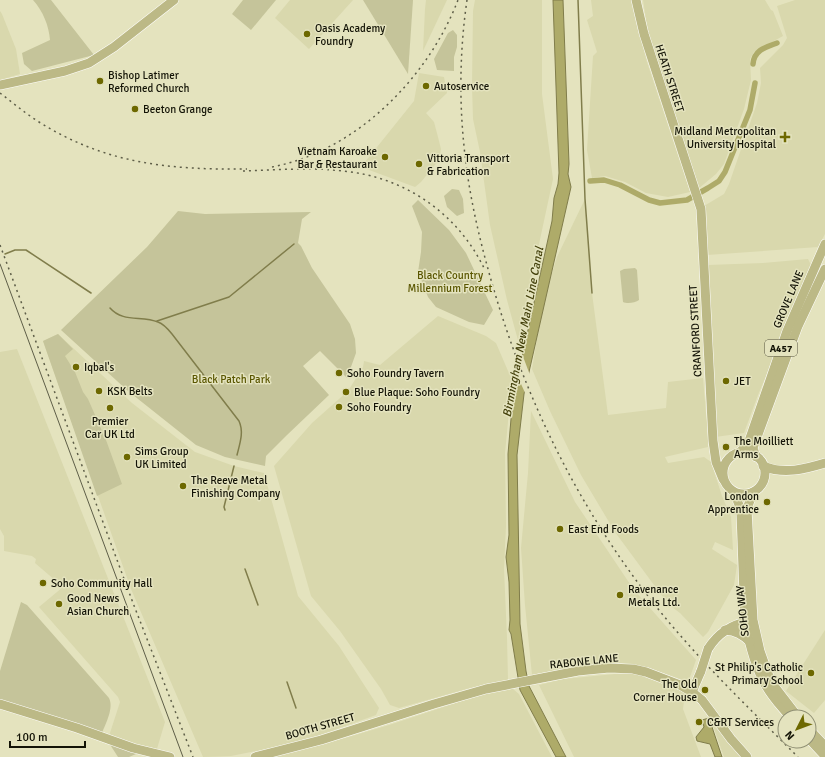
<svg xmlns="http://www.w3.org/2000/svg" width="825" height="757" font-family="Signika,sans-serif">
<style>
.built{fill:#d9d8ad}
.green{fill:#c5c49a}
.water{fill:#aeab69;stroke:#807d4b}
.pier{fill:#e4e3be}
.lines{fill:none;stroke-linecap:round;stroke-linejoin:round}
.stream{stroke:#807d4b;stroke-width:1.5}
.canal{stroke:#aeab69;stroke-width:5.5}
.major-casing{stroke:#fff;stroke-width:10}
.major{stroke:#bcb986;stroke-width:9}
.tram{stroke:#5e5e48;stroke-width:1}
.rail{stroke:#5e5e48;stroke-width:1.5;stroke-dasharray:2 4;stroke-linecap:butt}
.major-bridge-casing{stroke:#fff;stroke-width:10;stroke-linecap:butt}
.major-bridge{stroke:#bcb986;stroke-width:9}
.poi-dot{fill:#6d6800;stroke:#e4e3be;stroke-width:1.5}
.labels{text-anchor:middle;stroke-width:3;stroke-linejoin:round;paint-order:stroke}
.shield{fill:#e4e3be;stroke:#52513d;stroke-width:1}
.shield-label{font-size:10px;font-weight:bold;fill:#131306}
.poi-label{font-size:11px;fill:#131306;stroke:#e4e3be;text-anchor:start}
.street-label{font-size:11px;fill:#131306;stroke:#e4e3be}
.park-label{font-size:11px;fill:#5a5601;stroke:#e4e3be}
.water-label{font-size:12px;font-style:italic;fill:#43400a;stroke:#e4e3be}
</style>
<rect width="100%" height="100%" fill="#e4e3be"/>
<!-- built -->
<g class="built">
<polygon points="290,0 353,0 309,49 275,18"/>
<polygon points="426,0 447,0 423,51 425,9"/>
<polygon points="475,0 542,0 542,94 553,179 524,314 519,344 507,300 490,225 480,152 473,119 472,86 473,11"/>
<polygon points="591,0 632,0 634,12 647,62 690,192 668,197 646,193 625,182 605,176 592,178 587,150 593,56 597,52 587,20 593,16"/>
<polygon points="643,0 765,0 771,10 773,11 783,36 754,52 750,59 751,80 744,109 724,164 716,174 698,189 648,33"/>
<polygon points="795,0 825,0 825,234 818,247 707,255 704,206 724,194 729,184 757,103 761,83 760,68 783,45 787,38 777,6"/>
<polygon points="0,11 2,14 16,49 20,74 0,80"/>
<polygon points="419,73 444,77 447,93 426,113 434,122 438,137 441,149 439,160 421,182 415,187 361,167 414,101"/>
<polygon points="585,199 592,293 608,415 666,408 668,382 703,378 708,437 708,447 665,457 668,463 704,457 711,462 722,496 731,517 733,550 715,542 712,549 737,565 734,585 708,632 703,637 680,613 668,604 615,532 581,475 550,411 532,369 543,302 557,257"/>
<polygon points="808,259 812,267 758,395 744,433 715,437 708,265 763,263"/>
<polygon points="438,316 486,336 496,343 512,380 505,453 506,526 504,569 507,638 508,680 470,688 399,708 390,705 381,689 340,631 311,596 274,466 312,423 348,391 363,367 364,361 380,365"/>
<polygon points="58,334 132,403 195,452 234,466 264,473 298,596 339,646 379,708 376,715 320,735 281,746 231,756 203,757 131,589 43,341"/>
<polygon points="17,349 165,722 156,752 109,736 120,702 118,697 39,607 63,587 35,563 36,559 32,556 4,551 4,536 0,529 0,352"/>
<polygon points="531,411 575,502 634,590 696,660 689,680 683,680 646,667 619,663 580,665 532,675 525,605 521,548 528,473"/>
<polygon points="825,630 825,700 814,713 786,691"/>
<polygon points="625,673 646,676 674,687 685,694 683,709 701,757 574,757 539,685 563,679"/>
<polygon points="513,689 519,694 552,757 271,757 328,743 389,725 492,691"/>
<polygon points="712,723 714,723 742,757 724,757"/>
</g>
<!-- green -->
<g class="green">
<path d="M33 0H51L94 55 32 71 24 64 22 53 50 40C49 26 43 11 33 0Z"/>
<polygon points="243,0 276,0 251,30 232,14"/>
<polygon points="363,0 413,0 408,74"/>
<polygon points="453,30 457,35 457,47 454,57 454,71 437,70 434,59 448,33"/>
<polygon points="452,189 459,190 463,199 464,213 457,216 447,207 444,196"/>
<polygon points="418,200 449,230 466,253 493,310 484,325 469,322 436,307 428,297 418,272 421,252 422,232 412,206"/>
<polygon points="178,211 205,214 311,212 302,219 298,243 301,246 312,268 350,324 355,339 356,353 347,378 320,351 303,366 329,395 287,435 266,456 265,466 225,457 196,445 128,391 61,330 147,247"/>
<path d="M635 268 637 270 639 300C635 303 627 304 623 302L620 271 624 269Z"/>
<polygon points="58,334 73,349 65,356 75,372 83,392 88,399 106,440 122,484 97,496 43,341"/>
<path d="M21 602 27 605 109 698C114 708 106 723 102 733L0 701V671Z"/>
<polygon points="109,743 136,752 136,754 129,757 118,757"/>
</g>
<!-- water -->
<g class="water">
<polygon points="553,0 563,0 569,164 568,174 571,187 524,394 517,455 520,624 526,671 529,686 566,757 556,757 520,690 511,634 509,630 510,620 509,582 506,557 509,535 508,454 511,419 515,389 552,221 554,198 558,184 559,173"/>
<polygon points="709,718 722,757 715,757 710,744 697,741 696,737 704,727 702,720"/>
</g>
<!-- pier -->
<polygon class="pier" points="522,354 530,375 526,395 517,375"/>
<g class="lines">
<!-- stream -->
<g class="stream">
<polyline points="578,0 585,199 592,293"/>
<polyline points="5,254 15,250 26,250 91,293"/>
<path d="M110 308C123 323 142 315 158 322 164 324 168 329 172 334L239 421C244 432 240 443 237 455"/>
<polyline points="157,321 229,297 294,244"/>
<polyline points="225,510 224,507 234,466"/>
<polyline points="245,569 258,605"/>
<polyline points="287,682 296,708"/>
</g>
<!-- canal -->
<g class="canal">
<path d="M753 64C754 50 766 47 777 43"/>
<polyline points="590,181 604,180 620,185 649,200 660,203 687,200 708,188 719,181 725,172 750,110 755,83"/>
</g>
<!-- major casing -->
<g class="major-casing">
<g id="major">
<polyline points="636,0 644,34 701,209 713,441 716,462 723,479"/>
<polyline points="0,85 65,71 89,63 114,47 174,0"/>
<polyline points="740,452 748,444 787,331 825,244"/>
<circle cx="744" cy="473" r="21"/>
<polyline points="756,457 753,448 798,326 825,269"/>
<path d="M763 466C784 475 805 469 825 463"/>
<path d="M734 492 739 505 741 514 745 622C749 642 754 664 764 682 770 695 781 706 790 717"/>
<polyline points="753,492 747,509 753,620 760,651 771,682 798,717"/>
<path d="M725 630C736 631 742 634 750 642"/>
<path d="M708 649C718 633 731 625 750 621"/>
<polyline points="692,692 701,671"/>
<polyline points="0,704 77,728 133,748 170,757"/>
<polyline points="809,729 825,746"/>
<polyline points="809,739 825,756"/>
<polyline points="255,757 321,740 434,704 486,689 578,671 609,668 633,669 646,672 680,685 692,692 702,700 731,739 747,757"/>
</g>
</g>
<!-- major -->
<use href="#major" class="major"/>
<!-- tram -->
<polyline class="tram" points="0,264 183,757"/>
<!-- rail -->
<g class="rail">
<path d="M467 0C460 48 459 98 464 146 468 188 477 229 488 269 520 387 573 499 648 596 693 655 746 705 798 757"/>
<path d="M0 93C13 103 25 113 39 122 106 164 170 170 247 169"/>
<path d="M272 167C356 151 428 78 458 0"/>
<path d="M243 171C276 170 310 167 343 171 405 177 457 213 484 268"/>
<polyline points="0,245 133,603 193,757"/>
</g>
<!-- major-bridge casing -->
<g class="major-bridge-casing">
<polyline id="major-bridge" points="701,671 708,649"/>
</g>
<!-- major-bridge -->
<use href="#major-bridge" class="major-bridge"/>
</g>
<!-- markers -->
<g class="poi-dot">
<circle cx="307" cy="34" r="4"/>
<circle cx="100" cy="81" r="4"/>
<circle cx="426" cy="86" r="4"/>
<circle cx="135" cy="109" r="4"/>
<path d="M783 131h4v4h4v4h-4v4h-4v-4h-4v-4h4z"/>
<circle cx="385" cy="157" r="4"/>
<circle cx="419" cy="164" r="4"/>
<circle cx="76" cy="367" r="4"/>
<circle cx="339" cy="373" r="4"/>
<circle cx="726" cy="381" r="4"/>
<circle cx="99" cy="391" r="4"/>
<circle cx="346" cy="392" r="4"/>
<circle cx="339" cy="407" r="4"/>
<circle cx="110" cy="408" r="4"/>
<circle cx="726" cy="447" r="4"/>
<circle cx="127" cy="457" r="4"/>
<circle cx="183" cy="486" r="4"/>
<circle cx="767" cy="502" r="4"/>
<circle cx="560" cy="529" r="4"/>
<circle cx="43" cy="583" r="4"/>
<circle cx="620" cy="595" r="4"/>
<circle cx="59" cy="604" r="4"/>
<circle cx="811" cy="673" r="4"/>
<circle cx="705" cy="690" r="4"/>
<circle cx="699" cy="722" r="4"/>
</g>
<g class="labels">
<!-- shield labels -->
<rect class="shield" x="765" y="340" width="32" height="16" rx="3"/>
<g class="shield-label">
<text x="781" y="352">A457</text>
</g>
<!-- poi labels -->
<g class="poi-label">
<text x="315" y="32">Oasis Academy<tspan x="315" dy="13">Foundry</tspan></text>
<text x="108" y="79">Bishop Latimer<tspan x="108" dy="13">Reformed Church</tspan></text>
<text x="434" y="90">Autoservice</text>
<text x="143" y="113">Beeton Grange</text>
<text x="776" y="135" text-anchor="end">Midland Metropolitan<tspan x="776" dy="13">University Hospital</tspan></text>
<text x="377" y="155" text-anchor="end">Vietnam Karoake<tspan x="377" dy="13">Bar &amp; Restaurant</tspan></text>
<text x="427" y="162">Vittoria Transport<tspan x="427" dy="13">&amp; Fabrication</tspan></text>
<text x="84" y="371">Iqbal's</text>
<text x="347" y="377">Soho Foundry Tavern</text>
<text x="734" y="385">JET</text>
<text x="107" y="395">KSK Belts</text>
<text x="354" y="396">Blue Plaque: Soho Foundry</text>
<text x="347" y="411">Soho Foundry</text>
<text x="110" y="425" text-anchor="middle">Premier<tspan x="110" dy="13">Car UK Ltd</tspan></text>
<text x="734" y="445">The Moilliett<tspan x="734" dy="13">Arms</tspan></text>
<text x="135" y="455">Sims Group<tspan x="135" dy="13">UK Limited</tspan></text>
<text x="191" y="484">The Reeve Metal<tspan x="191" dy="13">Finishing Company</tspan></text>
<text x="759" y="500" text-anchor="end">London<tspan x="759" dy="13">Apprentice</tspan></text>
<text x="568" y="533">East End Foods</text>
<text x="51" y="587">Soho Community Hall</text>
<text x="628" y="593">Ravenance<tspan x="628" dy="13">Metals Ltd.</tspan></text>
<text x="67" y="602">Good News<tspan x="67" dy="13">Asian Church</tspan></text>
<text x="803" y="671" text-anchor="end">St Philip's Catholic<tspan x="803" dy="13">Primary School</tspan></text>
<text x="697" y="688" text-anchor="end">The Old<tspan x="697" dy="13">Corner House</tspan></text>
<text x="707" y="726">C&amp;RT Services</text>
</g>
<!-- street labels -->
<g class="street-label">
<text transform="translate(670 78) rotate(72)" y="4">HEATH STREET</text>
<text transform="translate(788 299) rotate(-67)" y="4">GROVE LANE</text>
<text transform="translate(695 331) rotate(-93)" y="4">CRANFORD STREET</text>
<text transform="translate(742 611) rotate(-96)" y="4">SOHO WAY</text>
<text transform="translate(584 661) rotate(-6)" y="4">RABONE LANE</text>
<text transform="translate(320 726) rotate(-16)" y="4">BOOTH STREET</text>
</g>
<!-- park labels -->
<g class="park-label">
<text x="450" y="279">Black Country<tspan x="450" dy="13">Millennium Forest</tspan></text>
<text x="231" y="383">Black Patch Park</text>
</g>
<!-- water labels -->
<g class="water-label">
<text transform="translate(523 332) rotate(-79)" y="4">Birmingham New Main Line Canal</text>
</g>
</g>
<!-- north arrow -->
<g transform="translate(797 729) rotate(228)"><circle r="19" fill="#e4e3be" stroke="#909074"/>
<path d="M0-3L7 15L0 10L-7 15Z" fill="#6d6800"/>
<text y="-6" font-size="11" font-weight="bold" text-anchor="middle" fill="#131306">N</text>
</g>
<!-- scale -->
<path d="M10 741v6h75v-6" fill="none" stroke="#131306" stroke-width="2"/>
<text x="16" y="741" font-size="12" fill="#131306" stroke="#e4e3be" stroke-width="3" paint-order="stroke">100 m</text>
</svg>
